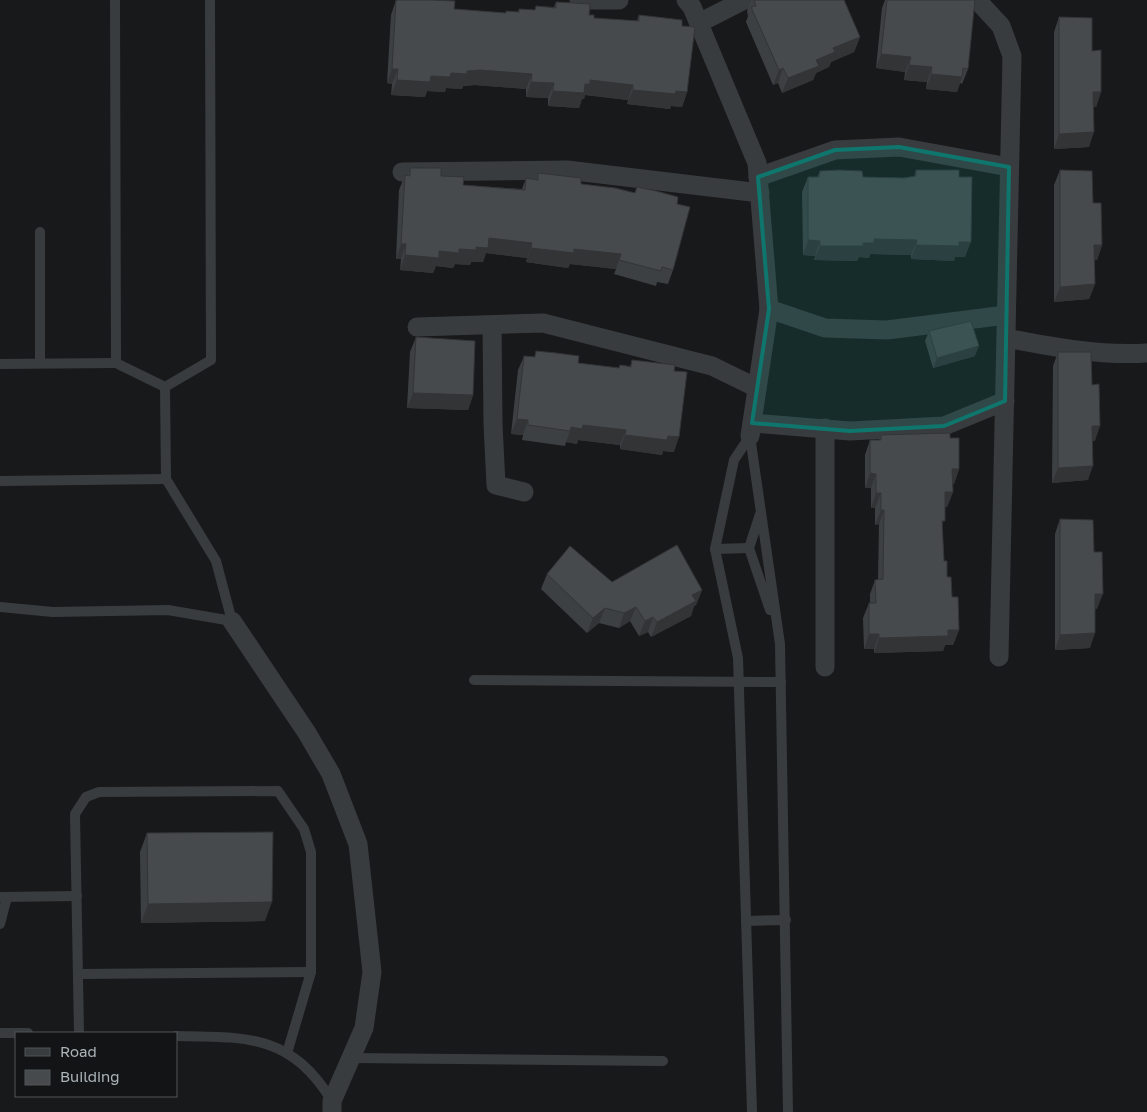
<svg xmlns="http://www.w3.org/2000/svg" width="1147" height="1112" font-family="'Golos Text',sans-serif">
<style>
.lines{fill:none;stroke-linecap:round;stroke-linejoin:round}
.lane{stroke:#393c3f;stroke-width:10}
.street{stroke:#393c3f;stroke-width:19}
.wall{fill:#3d4042}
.shaded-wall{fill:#323436}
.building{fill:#474a4d;stroke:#323436}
.marked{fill:#0f766e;fill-opacity:0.2;stroke:#0f766e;stroke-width:4;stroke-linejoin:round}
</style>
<rect width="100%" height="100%" fill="#18191a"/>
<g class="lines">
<!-- lane -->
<g class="lane">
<polyline points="115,0 116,363 165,387"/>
<polyline points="40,232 40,363"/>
<polyline points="0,364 116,363"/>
<polyline points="750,436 734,460 715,549 738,658 752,1112"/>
<polyline points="750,436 780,644 788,1112"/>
<polyline points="0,481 166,479"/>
<polyline points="760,514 749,548 770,610"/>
<polyline points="715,549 749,548"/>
<polyline points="0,607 53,612 168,610 232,621 216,561 166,479 165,387 211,360 210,0"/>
<polyline points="474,680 781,682"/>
<polyline points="0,897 77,896"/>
<polyline points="746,921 786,920"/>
<polyline points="0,924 7,897"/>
<polyline points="78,974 311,972"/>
<polyline points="0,1033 28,1033"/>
<polyline points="79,1033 75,814 86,797 99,792 278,791 304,829 311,852 311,972 287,1053"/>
<path d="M176 1036C247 1037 291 1034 332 1101"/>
<polyline points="351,1058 663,1061"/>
</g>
<!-- street -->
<g class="street">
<polyline points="579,0 619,0"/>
<polyline points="686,0 692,7 757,163 769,309 750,436"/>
<polyline points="977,0 1001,26 1012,56 999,657"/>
<polyline points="699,23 744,0"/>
<polyline points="402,172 567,170 760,193"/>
<polyline points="758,177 835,150 899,147 1009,167"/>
<polyline points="769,309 825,328 887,330 1006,315"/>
<polyline points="492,325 493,424 496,485 524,492"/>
<polyline points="417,327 543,323 712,366 757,388"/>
<path d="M1006 338C1052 347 1100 356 1147 353"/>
<polyline points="752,423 850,431 944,426 1005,401"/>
<polyline points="232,621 307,733 331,774 358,844 372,972 364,1028 332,1101 332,1112"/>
<polyline points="825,667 825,428"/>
</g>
</g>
<!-- wall -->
<g class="wall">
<polygon points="396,0 454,9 506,13 506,11 518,12 519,9 535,10 536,6 554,7 556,2 594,18 637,21 639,15 682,26 687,92 682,107 671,106 670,109 627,104 628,100 585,95 584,99 582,99 579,108 548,106 548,98 526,97 526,89 475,85 463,86 462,89 446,88 445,92 427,91 425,97 391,95 392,84 387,83 391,15"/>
<polygon points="751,0 844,0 860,37 854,52 831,62 829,67 816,73 813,80 782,93 778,83 773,85 746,22 748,16 747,11"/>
<polygon points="885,0 973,0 968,69 962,84 960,83 957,92 926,89 927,82 904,80 905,72 876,68 882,8"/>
<polygon points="1059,17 1092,51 1101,92 1096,107 1094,107 1089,147 1054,149 1054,32"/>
<polygon points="410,168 441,176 463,185 522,189 526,178 536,179 538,173 581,184 635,193 637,187 677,204 673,270 668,284 657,282 656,286 614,274 616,269 570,264 568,268 526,262 527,258 486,253 483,262 471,262 470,265 455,264 453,268 436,266 433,273 400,270 401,259 396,259 399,190 405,175 407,176"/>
<polygon points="916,170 965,257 955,257 954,261 911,259 911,255 870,254 869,258 859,257 857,261 814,260 815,256 803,255 802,192 808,177 817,177 820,171 863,177 904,178 914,177"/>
<polygon points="1060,170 1093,203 1102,245 1097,260 1094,260 1095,284 1089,299 1054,302 1054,185"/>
<polygon points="929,331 975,356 933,368 925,341"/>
<polygon points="416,337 473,395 468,410 407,408 410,352"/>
<polygon points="536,351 578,363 619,368 620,365 630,366 632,360 674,371 674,452 663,451 662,455 620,449 620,445 578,440 577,444 566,442 565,446 522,440 523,435 511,434 518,370 524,356 534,357"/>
<polygon points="1058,352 1092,385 1095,441 1093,441 1088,480 1052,483 1053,366"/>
<polygon points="881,435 950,438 959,469 954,484 952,484 953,492 947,507 945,507 942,528 944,561 959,630 953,645 945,645 943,651 874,653 874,649 864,649 863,618 869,603 870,603 870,594 875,580 878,580 879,524 875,525 875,508 871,508 871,488 865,488 865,455 870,440 879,440"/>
<polygon points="1060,519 1094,552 1097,609 1095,609 1090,648 1055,650 1055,534"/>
<polygon points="547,574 612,582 702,590 696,605 694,606 691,616 651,637 648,632 639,636 630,621 619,628 599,623 587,633 541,589"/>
<polygon points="147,833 265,921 141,923 140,852"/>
</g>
<!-- shaded-wall -->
<g class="shaded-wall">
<polygon points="860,37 854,52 831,62 829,67 816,73 813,80 782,93 788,78 833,48"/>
<polygon points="881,54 911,57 905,72 876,68"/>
<polygon points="909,65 932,67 927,82 904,80"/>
<polygon points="783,68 778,83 773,85 779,70"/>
<polygon points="392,69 398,69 392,84 387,83"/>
<polygon points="480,70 532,74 526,89 475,85 463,86 462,89 446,88 445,92 427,91 425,97 391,95 397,80"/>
<polygon points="931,74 962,77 957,92 926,89"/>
<polygon points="590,80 633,85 628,100 585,95 584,99 582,99 579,108 548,106 553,91 585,84"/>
<polygon points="531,82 554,83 548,98 526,97"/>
<polygon points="633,90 676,91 687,92 682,107 671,106 670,109 627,104"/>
<polygon points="1093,92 1101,92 1096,107 1088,107"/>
<polygon points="1094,132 1089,147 1054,149 1059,134"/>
<polygon points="489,238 532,243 527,258 486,253 483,262 471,262 470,265 455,264 453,268 436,266 433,273 400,270 405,255 476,247"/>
<polygon points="874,239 917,240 911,255 870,254 869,258 859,257 857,261 814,260 820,246 863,243"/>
<polygon points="808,240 820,241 815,256 803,255"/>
<polygon points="959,242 971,242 965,257 955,257 954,261 911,259 916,245"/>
<polygon points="401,244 406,244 401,259 396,259"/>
<polygon points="1094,245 1102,245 1097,260 1088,260"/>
<polygon points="531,248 574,249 621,254 616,269 570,264 568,268 526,262"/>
<polygon points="1095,284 1089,299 1054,302 1060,287"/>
<polygon points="979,346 975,356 933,368 937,358"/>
<polygon points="413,393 473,395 468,410 407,408"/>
<polygon points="517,419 528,420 523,435 511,434"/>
<polygon points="583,425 626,430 620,445 578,440 577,444 566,442 570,431 571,427"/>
<polygon points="1092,426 1100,426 1095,441 1087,441"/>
<polygon points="625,435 668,436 679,437 674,452 663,451 662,455 620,449"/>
<polygon points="1093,466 1088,480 1052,483 1058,468"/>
<polygon points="952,469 959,469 954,484 946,484"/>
<polygon points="870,473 876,474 871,488 865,488"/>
<polygon points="945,492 953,492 947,507 939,507"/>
<polygon points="876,493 881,493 875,508 871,508"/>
<polygon points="881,510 884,510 879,524 875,525"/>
<polygon points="702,590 696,605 694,606 691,616 651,637 657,622 692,595"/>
<polygon points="1095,594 1103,594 1097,609 1089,609"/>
<polygon points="636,607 630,621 619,628 624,613"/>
<polygon points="605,608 599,623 587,633 593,618"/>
<polygon points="653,617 648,632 639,636 645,621"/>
<polygon points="948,630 959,630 953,645 945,645 943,651 874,653 879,638"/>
<polygon points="1095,633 1090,648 1055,650 1060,635"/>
<polygon points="869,634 879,634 874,649 864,649"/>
<polygon points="272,902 265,921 141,923 148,904"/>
</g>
<!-- building -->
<g class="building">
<polygon points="396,0 432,0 455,1 454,9 506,13 506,11 519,12 519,9 535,10 536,6 556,8 556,2 590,4 589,15 594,15 594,18 639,21 639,15 682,20 682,26 695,27 687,92 676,91 675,94 633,90 633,85 590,80 590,84 585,84 584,93 553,91 554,83 531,82 532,74 480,70 467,71 467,74 451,73 450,77 431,76 430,82 397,80 398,69 392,69"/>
<polygon points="754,0 844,0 860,37 833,48 835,52 816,60 819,66 788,78 783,68 779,70 751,7 756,6"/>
<polygon points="887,0 975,0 968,69 963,68 962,77 931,74 932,67 909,65 911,57 881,54"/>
<polygon points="1059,17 1092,18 1092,51 1101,50 1101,92 1093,92 1094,132 1059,134"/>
<polygon points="410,168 441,168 441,176 464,177 463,185 525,190 526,178 538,180 538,173 581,178 581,184 615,188 635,193 637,187 656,191 678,197 677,204 690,207 673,270 662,267 661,271 619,260 621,254 574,249 574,253 531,248 532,243 489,238 488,248 476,247 476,250 459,249 459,253 439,251 439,258 405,255 406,244 401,244 405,175 410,176"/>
<polygon points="839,170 862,171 863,177 904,178 916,176 916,170 959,170 959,177 972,177 971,242 959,242 959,246 916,245 917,240 874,239 874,243 863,243 863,246 820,246 820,241 808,240 808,177 819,177 820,171"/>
<polygon points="1060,170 1092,171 1093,203 1101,203 1102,245 1094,245 1095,284 1060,287"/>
<polygon points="971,321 979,346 937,358 929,331"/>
<polygon points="416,337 475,341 473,395 413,393"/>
<polygon points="536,351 556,353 579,356 578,363 619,368 620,365 631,367 632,360 675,365 674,371 687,372 679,437 668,436 667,440 625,435 626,430 583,425 582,429 571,427 570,431 528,425 528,420 517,419 524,356 535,357"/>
<polygon points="1058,352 1091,352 1092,385 1099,384 1100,426 1092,426 1093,466 1058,468"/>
<polygon points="950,433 950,438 959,438 959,469 952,469 953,492 945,492 945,521 942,521 944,561 947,561 947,577 951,577 952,597 958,597 959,630 948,630 948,636 879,638 879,634 869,634 869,603 876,603 875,580 883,579 884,510 881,510 881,493 876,493 876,474 870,473 870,440 881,440 881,435"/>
<polygon points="1060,519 1093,520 1094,552 1102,552 1103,594 1095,594 1095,633 1060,635"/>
<polygon points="677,545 702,590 692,595 696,601 657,622 653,617 645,621 636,607 624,613 605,608 593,618 547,574 570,546 612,582"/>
<polygon points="273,832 272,902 148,904 147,833"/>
</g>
<!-- marked area -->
<path class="marked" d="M899 147 1009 167 1005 401 944 426 850 431 752 423 769 309 758 177 835 150Z"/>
<!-- legend -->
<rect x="15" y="1032" width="162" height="65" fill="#131415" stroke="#505457"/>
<rect x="25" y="1048" width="25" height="8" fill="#393c3f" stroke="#505457"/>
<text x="60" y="1057" font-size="15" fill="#abb4b9">Road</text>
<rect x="25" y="1070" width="25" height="15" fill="#474a4d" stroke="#505457"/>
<text x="60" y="1082" font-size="15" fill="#abb4b9">Building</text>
</svg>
